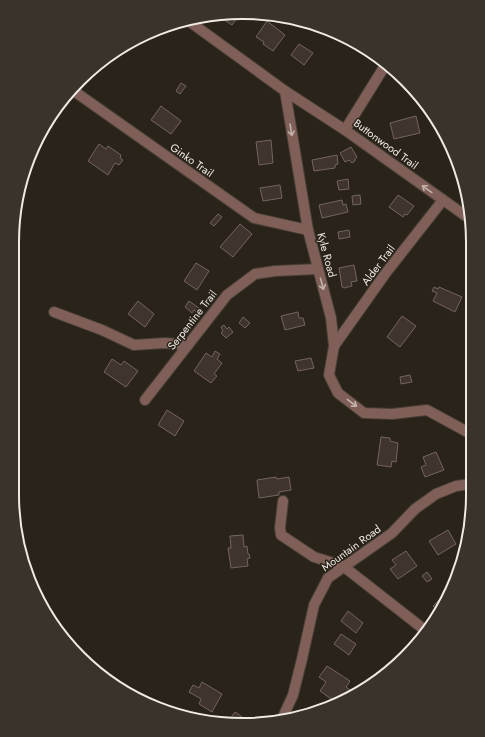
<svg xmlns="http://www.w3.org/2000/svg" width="485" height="737" font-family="Jost,sans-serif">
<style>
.building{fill:#40342e;stroke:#73655f}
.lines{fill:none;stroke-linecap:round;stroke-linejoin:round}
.minor-casing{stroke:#463f35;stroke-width:12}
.minor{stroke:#7f5f57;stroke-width:10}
.oneway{stroke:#c2b2ac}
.labels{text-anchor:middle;stroke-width:3;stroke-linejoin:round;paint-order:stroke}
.street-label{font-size:11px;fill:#efeae4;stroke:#2a2319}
.rim{fill:none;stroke:#efeae4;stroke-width:2}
</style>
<rect width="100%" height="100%" fill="#2a2319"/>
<!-- building -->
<g class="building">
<polygon points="228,12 240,14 232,25 217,15"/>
<polygon points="267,21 285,35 273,51 263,44 264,42 256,37"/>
<polygon points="299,44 313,53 304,65 291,55"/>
<polygon points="181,83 186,86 180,94 176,91"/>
<polygon points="161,106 181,121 171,134 151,120"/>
<polygon points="416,116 420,133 394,139 390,123"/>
<polygon points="271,140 273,163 259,165 256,142"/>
<polygon points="99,144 106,149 108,146 121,155 120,158 123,160 119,165 115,163 108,175 88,161"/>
<polygon points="351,147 357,157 355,159 355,161 352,163 349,160 345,162 340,153"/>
<polygon points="337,155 338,164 335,165 335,168 314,171 312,160"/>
<polygon points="348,179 349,189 339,190 337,181"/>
<polygon points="280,185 282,198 263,201 260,188"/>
<polygon points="360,195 361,204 353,205 352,196"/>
<polygon points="398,195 414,206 407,215 405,214 403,217 389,207"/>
<polygon points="342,200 343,205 346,204 348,212 322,218 319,205"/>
<polygon points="218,214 222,217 214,226 210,223"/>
<polygon points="240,224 252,234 233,257 220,247"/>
<polygon points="349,230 350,237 339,239 338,232"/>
<polygon points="196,263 209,271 197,290 184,281"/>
<polygon points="354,265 357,281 351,282 352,286 344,288 342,287 339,268"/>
<polygon points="434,287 438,289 439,287 462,297 455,312 433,301 437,293 432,291"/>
<polygon points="138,301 154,314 145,327 128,314"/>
<polygon points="189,301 203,311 201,315 194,310 192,313 185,307"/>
<polygon points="298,312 299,318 303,318 305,325 285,330 281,316"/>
<polygon points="402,316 416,326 400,347 387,337"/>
<polygon points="243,317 250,323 245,328 239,323"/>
<polygon points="224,325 227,329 229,327 233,332 226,338 221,333 223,331 221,327"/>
<polygon points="215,351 220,354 217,359 222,363 214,374 217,376 211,383 194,371 206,353 212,357"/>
<polygon points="311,358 314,368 298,371 295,361"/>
<polygon points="112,359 121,365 124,361 138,371 126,387 104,372"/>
<polygon points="410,375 412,382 401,384 400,377"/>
<polygon points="167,410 184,421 175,436 158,425"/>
<polygon points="381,437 390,438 390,441 398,443 396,462 392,461 391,467 377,465"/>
<polygon points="436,452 444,470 425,477 421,467 426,465 423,457"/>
<polygon points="276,477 277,479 289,477 291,490 279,492 279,495 259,498 257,480"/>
<polygon points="448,530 456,544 438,555 429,541"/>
<polygon points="243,535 244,547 247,546 248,554 249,554 250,558 247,559 248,566 231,568 228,548 231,548 230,536"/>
<polygon points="406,551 417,566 398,579 390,569 396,565 392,560"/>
<polygon points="427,572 432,579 427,582 422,576"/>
<polygon points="445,594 448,598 439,612 433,606"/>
<polygon points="348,611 363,623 356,633 341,621"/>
<polygon points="341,634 356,644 349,655 334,644"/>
<polygon points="406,648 410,651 397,662 396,661"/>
<polygon points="327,666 350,681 346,687 350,690 344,700 337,703 320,691 326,682 319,677"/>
<polygon points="202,682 222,694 212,712 199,704 201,699 189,692 193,685 199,688"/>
<polygon points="235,712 238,714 249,722 226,724"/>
</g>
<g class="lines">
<!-- minor casing -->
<g class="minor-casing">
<g id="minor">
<polyline points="190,22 285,91 345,130 470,219"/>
<polyline points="71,89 254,218 308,230"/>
<polyline points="285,91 308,230 331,318 334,346 329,375 338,393 364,413 392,414 427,410 471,434"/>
<polyline points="345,130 386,64"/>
<polyline points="54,312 102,330 134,345 165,343 188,345"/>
<polyline points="334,346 385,274 443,200"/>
<polyline points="145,400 227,295 255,274 275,271 318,269"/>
<polyline points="283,501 280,528 281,535 314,557 343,566 426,631"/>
<polyline points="282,719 293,695 302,659 314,605 328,578 392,533 415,509 436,494 456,486 471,484"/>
</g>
</g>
<!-- minor -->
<use href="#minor" class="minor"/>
</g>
<!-- one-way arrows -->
<defs><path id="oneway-shaft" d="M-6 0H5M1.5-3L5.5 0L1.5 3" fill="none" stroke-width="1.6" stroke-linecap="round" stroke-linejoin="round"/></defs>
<g class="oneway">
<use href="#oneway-shaft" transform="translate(291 130) rotate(81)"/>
<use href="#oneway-shaft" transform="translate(427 189) rotate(-144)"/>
<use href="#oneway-shaft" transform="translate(322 284) rotate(75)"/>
<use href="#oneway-shaft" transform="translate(352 403) rotate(37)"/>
</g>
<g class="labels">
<!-- street labels -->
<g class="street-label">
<text transform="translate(386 144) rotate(36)" y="4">Buttonwood Trail</text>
<text transform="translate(192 160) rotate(35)" y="4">Ginko Trail</text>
<text transform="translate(327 255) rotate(75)" y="4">Kyle Road</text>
<text transform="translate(378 265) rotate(-53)" y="4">Alder Trail</text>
<text transform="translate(192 320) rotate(-52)" y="4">Serpentine Trail</text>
<text transform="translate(351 548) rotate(-36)" y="4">Mountain Road</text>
</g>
</g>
<!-- crop -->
<path d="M0 0H485V737H0ZM242 19H243A223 223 0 0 1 466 242V495A223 223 0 0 1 243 718H242A223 223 0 0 1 19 495V242A223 223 0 0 1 242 19Z" fill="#3a3329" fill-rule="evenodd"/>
<path class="rim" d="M242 19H243A223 223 0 0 1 466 242V495A223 223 0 0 1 243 718H242A223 223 0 0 1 19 495V242A223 223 0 0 1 242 19Z"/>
</svg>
